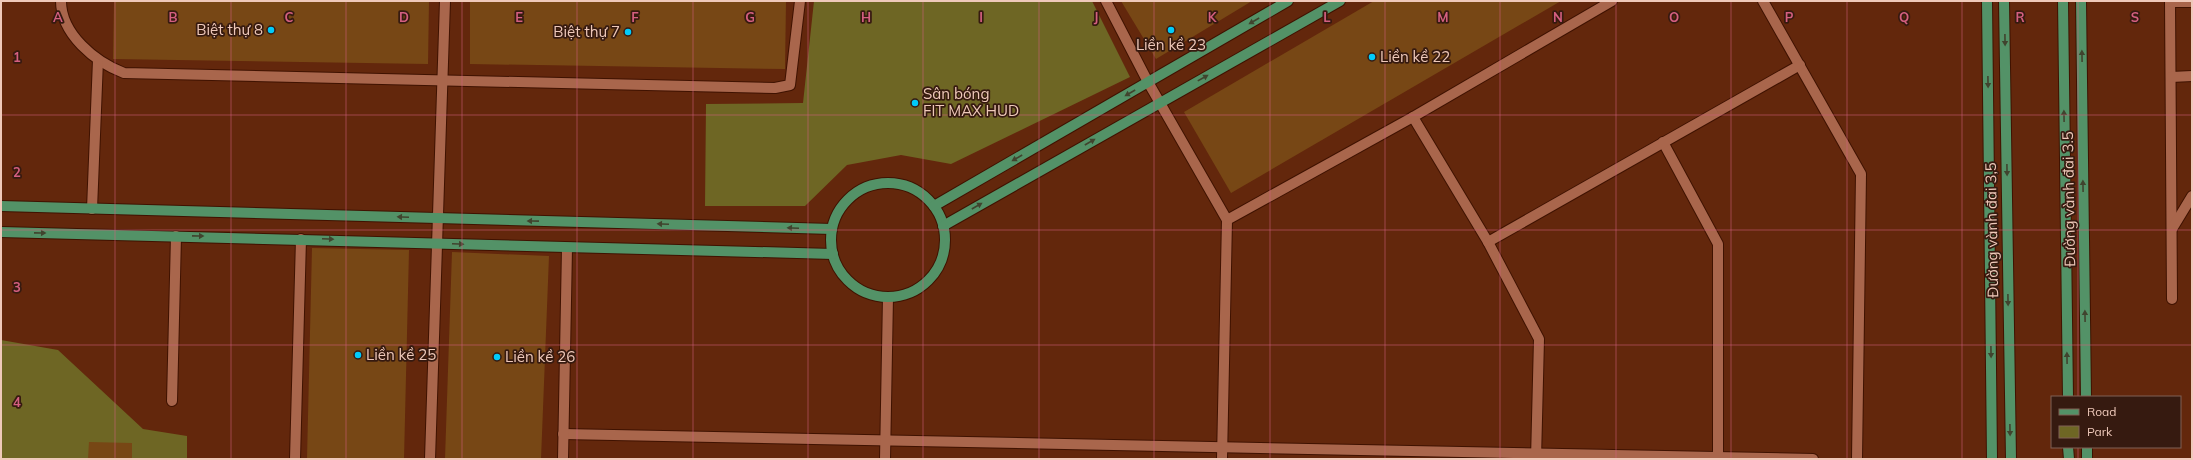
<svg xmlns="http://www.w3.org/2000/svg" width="2193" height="460" font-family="Mulish,sans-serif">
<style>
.green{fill:#6e6624}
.building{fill:#774715}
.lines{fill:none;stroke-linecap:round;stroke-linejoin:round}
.minor-casing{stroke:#3f1200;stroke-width:12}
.major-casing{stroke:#3f1200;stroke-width:12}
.minor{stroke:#a9664c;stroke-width:10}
.major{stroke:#539267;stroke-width:10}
.oneway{fill:#40442e}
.grid{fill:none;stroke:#d45f81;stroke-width:1;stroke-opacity:0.55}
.poi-dot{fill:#01cbf9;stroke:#361a10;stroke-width:1.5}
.labels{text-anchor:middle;stroke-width:3.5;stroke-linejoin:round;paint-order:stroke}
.poi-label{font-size:15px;fill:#efc9ba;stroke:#361a10;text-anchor:start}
.street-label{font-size:15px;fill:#efc9ba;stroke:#361a10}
.grid-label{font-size:13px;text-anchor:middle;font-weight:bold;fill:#d45f81;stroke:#361a10;stroke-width:3.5;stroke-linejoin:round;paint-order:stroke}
</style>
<rect width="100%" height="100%" fill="#63270c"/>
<!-- green -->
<g class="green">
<polygon points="814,1 1092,1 1130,77 951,164 901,155 847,165 805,206 705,206 706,104 803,103"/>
<polygon points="1,340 58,350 143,429 187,436 187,459 1,459"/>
</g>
<!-- building -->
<g class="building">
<polygon points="114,1 429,1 428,64 113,59"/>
<polygon points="470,1 786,1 785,69 470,64"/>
<polygon points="1121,1 1252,1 1156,59"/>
<polygon points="1374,1 1561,1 1231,193 1184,112"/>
<polygon points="312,248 409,250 404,459 307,459"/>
<polygon points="452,252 549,256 541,459 445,459"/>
<polygon points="89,442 132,443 132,459 88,459"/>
</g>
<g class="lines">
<!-- minor casing -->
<g class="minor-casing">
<g id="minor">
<path d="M61 1C61 34 95 62 124 73L775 88 790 85 800 1"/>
<polyline points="1106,1 1148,82 1227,220 1222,459"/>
<polyline points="1763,1 1861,174 1857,459"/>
<polyline points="2170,1 2172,299"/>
<polyline points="2170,2 2192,2"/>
<polyline points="2171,77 2192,76"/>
<polyline points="1413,117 1488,242 1539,339 1536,459"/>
<polyline points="1663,142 1718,244 1718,457"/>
<polyline points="92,209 98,60"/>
<polyline points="1227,220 1413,117 1612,1"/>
<polyline points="2172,229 2192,196"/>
<polyline points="1488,242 1800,65"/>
<polyline points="172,401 176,236"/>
<polyline points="563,434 1813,459"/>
<polyline points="295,459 301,239"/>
<polyline points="430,459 445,1"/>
<polyline points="563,459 567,248"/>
<polyline points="885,459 888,297"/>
</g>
</g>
<!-- major casing -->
<g class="major-casing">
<g id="major">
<polyline points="1987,1 1992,459"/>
<polyline points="2004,1 2011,459"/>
<polyline points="2063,1 2068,397"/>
<polyline points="2081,1 2086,397"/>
<circle cx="888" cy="240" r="57"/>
<polyline points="1,206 832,229"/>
<polyline points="934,206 1288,1"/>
<polyline points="943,226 1340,1"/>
<polyline points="1,232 833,254"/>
<polyline points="2068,447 2069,459"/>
<polyline points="2087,447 2087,459"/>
</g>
</g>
<!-- minor -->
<use href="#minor" class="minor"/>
<!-- major -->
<use href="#major" class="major"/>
</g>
<!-- one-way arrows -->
<defs><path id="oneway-solid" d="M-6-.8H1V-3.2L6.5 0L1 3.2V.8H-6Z"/></defs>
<g class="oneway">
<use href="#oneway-solid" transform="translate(1254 21) rotate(150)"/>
<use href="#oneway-solid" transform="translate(2005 40) rotate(89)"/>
<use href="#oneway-solid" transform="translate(2082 56) rotate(-91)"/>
<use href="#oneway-solid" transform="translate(1203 78) rotate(-29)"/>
<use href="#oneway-solid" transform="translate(1988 82) rotate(89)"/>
<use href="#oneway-solid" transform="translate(1130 93) rotate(150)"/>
<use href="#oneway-solid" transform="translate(2064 116) rotate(-91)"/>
<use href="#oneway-solid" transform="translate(1090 142) rotate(-30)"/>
<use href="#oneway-solid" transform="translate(1017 158) rotate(150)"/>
<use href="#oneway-solid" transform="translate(2007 170) rotate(89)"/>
<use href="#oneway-solid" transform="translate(2083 186) rotate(-91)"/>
<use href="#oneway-solid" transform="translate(977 206) rotate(-30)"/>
<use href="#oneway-solid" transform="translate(403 217) rotate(-178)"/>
<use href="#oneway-solid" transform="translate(533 221) rotate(-179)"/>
<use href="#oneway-solid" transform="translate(663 224) rotate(-178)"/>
<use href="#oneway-solid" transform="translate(793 228) rotate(-178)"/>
<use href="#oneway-solid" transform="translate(40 233) rotate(1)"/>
<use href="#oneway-solid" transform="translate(198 236) rotate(1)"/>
<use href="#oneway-solid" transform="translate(328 239) rotate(2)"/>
<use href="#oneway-solid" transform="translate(458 244) rotate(2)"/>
<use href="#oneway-solid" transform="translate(2008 300) rotate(89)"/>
<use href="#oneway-solid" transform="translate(2085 316) rotate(-91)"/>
<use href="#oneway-solid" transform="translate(1991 352) rotate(89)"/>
<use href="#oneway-solid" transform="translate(2067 358) rotate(-91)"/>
<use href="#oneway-solid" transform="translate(2010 430) rotate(89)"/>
</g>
<!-- grid -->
<path class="grid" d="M115 1V459M231 1V459M346 1V459M462 1V459M577 1V459M693 1V459M808 1V459M923 1V459M1039 1V459M1154 1V459M1270 1V459M1385 1V459M1500 1V459M1616 1V459M1731 1V459M1847 1V459M1962 1V459M2078 1V397M1 115H2192M1 230H2192M1 345H2192M2078 447V459"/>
<!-- markers -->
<g class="poi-dot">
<circle cx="271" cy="30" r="4"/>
<circle cx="1171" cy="30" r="4"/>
<circle cx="628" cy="32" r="4"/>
<circle cx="1372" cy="57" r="4"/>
<circle cx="915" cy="103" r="4"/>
<circle cx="358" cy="355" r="4"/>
<circle cx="497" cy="357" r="4"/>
</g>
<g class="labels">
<!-- poi labels -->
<g class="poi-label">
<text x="263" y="35" text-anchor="end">Biệt thự 8</text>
<text x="620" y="37" text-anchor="end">Biệt thự 7</text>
<text x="1171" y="50" text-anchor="middle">Liền kề 23</text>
<text x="1380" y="62">Liền kề 22</text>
<text x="923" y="99">Sân bóng<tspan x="923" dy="17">FIT MAX HUD</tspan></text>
<text x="366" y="360">Liền kề 25</text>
<text x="505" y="362">Liền kề 26</text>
</g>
<!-- street labels -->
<g class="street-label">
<text transform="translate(2069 199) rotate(-91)" y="5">Đường vành đai 3.5</text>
<text transform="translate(1992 230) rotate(-91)" y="5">Đường vành đai 3,5</text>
</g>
</g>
<g class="grid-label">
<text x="58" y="22">A</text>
<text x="173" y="22">B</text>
<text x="289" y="22">C</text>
<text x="404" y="22">D</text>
<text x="519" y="22">E</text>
<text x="635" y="22">F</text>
<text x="750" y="22">G</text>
<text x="866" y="22">H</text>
<text x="981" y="22">I</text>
<text x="1096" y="22">J</text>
<text x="1212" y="22">K</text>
<text x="1327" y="22">L</text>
<text x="1443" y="22">M</text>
<text x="1558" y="22">N</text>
<text x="1674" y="22">O</text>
<text x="1789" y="22">P</text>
<text x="1904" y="22">Q</text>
<text x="2020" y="22">R</text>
<text x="2135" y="22">S</text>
<text x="17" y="62">1</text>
<text x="17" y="177">2</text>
<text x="17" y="292">3</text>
<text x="17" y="407">4</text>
</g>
<!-- border -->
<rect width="2193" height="460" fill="none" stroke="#efc9ba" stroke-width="4"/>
<!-- legend -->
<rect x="2051" y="396" width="130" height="52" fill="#361a10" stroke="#806054"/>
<rect x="2059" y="409" width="20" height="6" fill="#539267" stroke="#806054"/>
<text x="2087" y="416" font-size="12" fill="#efc9ba">Road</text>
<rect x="2059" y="426" width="20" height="12" fill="#6e6624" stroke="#806054"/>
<text x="2087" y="436" font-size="12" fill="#efc9ba">Park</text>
</svg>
